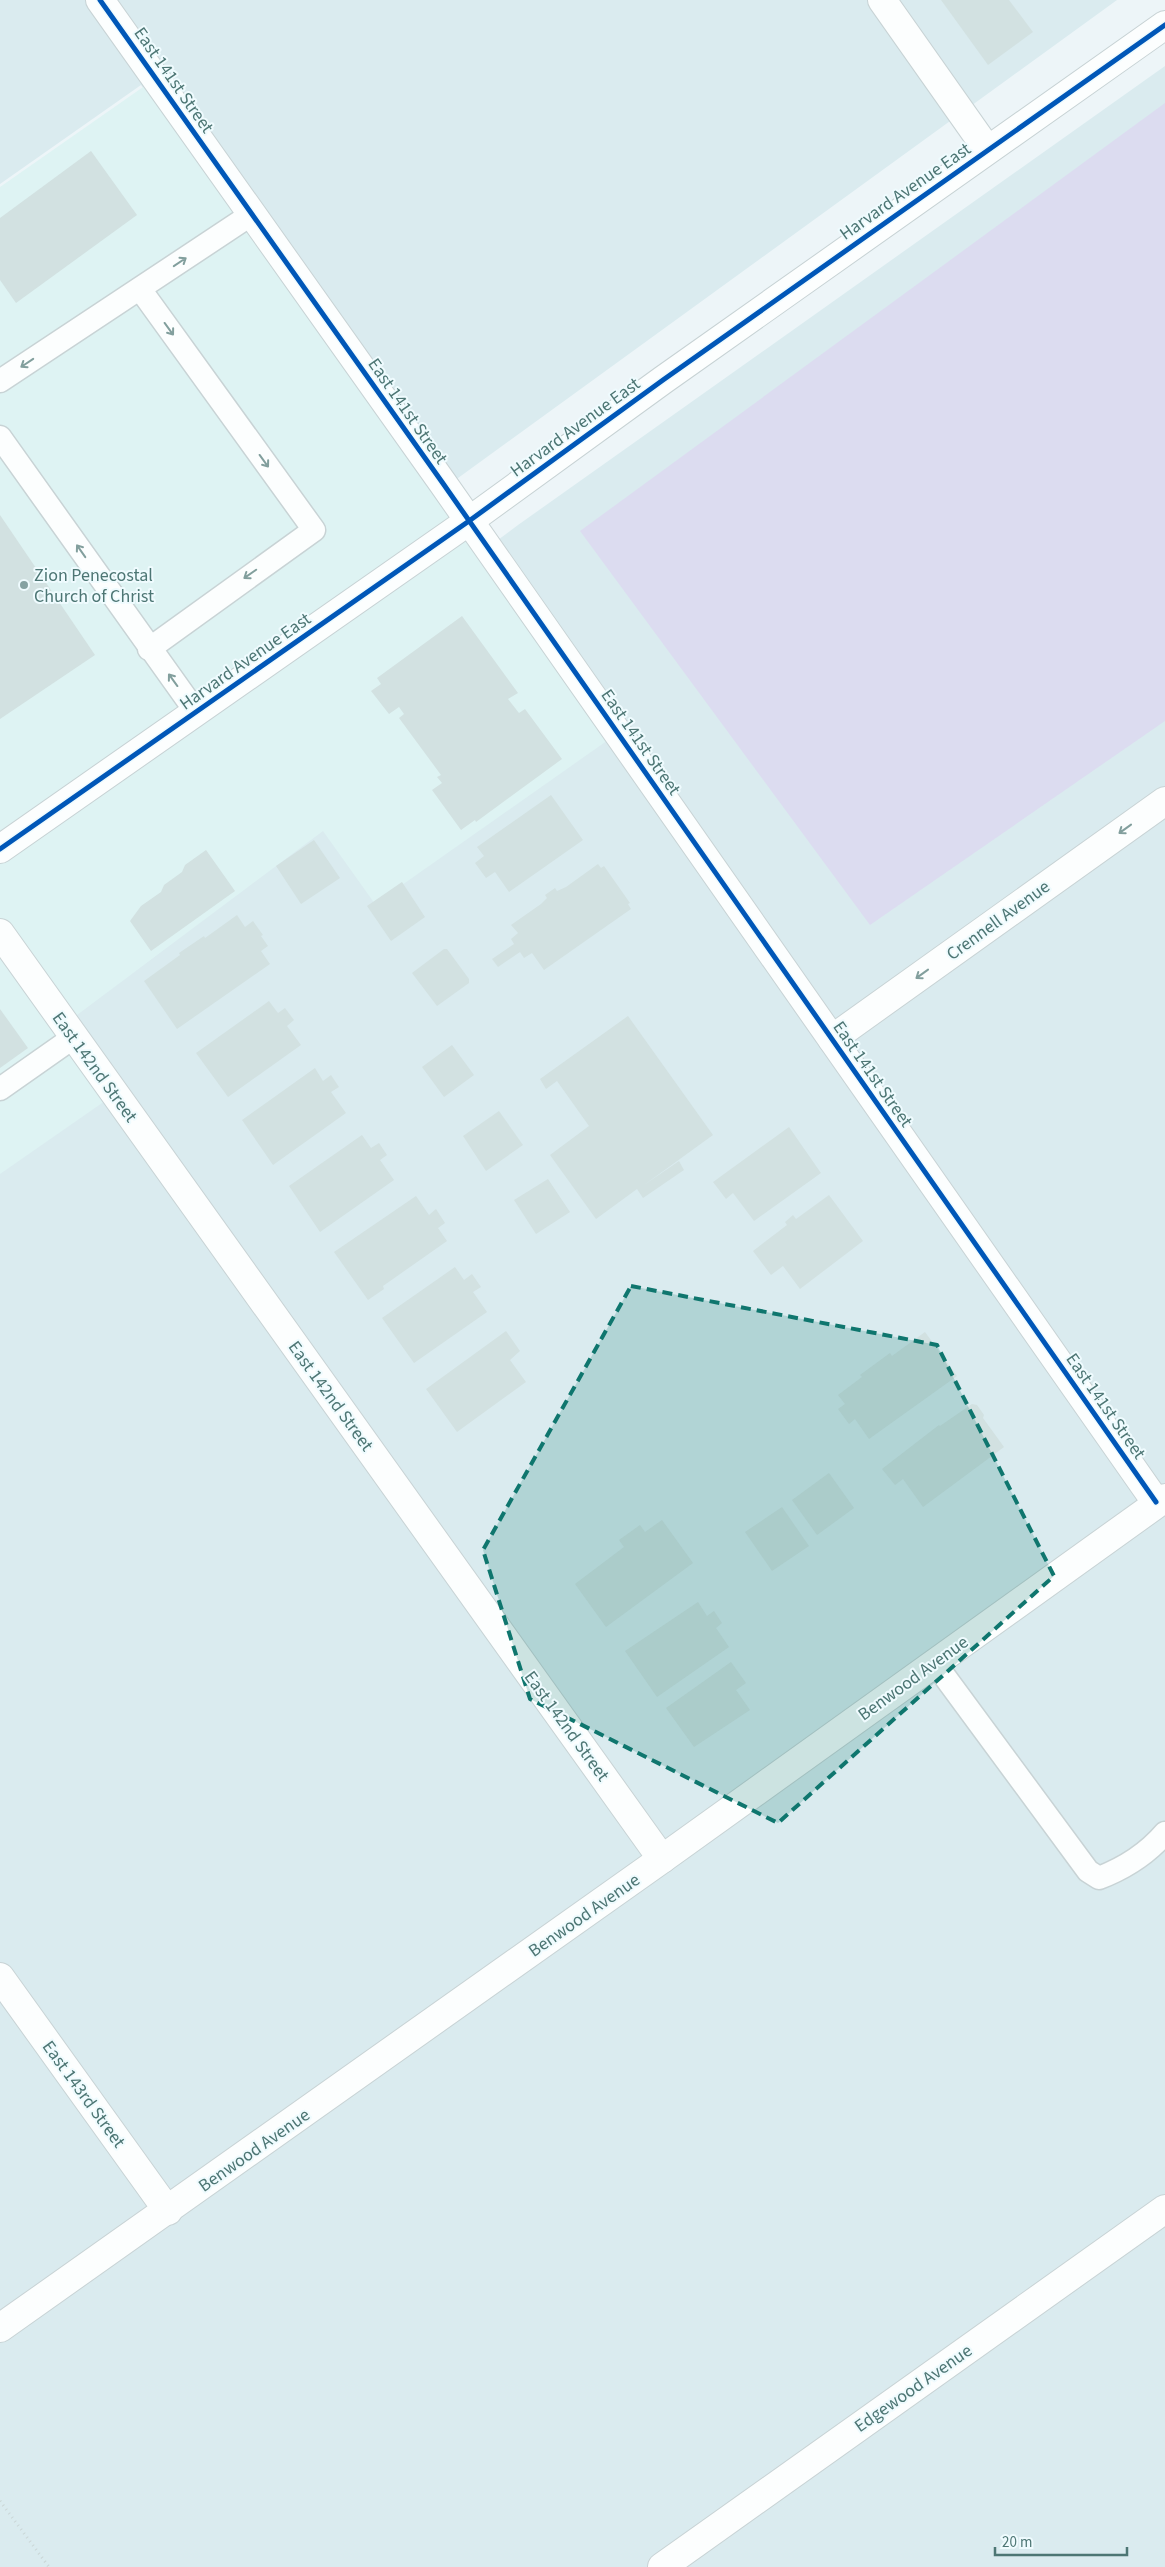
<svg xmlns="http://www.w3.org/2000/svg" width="1165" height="2567" font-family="'Source Sans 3',sans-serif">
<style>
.residential{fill:#daebef}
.commercial{fill:#def3f3}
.green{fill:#dcdcf0}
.building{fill:#d2e1e1}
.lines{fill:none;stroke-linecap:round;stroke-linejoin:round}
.lane-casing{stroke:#c8d3d5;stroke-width:25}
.street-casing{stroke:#c8d3d5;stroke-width:30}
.secondary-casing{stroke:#c7d2d4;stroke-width:30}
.path{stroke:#cad6d6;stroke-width:3;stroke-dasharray:1 4;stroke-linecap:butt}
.lane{stroke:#fcfefe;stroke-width:22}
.street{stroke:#fcfefe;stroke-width:28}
.secondary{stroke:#fcfefe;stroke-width:28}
.cycleway-casing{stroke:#effbfe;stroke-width:8}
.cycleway{stroke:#0057b8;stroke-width:5}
.oneway{stroke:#829f9d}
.marked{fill:#0f766e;fill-opacity:0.2;stroke:#0f766e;stroke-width:4;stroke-dasharray:10 6;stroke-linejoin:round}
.poi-dot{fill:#85a2a2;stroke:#effbfe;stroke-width:2}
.labels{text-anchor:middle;stroke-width:4;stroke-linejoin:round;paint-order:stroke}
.street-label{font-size:18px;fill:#4d7674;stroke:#effbfe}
.poi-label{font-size:18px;fill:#4d7674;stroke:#effbfe;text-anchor:start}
</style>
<rect width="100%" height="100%" fill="#edf5f8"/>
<!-- residential -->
<g class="residential">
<polygon points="0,0 1117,0 425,502 141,85 0,184"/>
<polygon points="1165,66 1165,2567 0,2567 0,911 518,525"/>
</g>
<!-- commercial -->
<polygon class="commercial" points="156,78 618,733 375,904 323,831 65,1024 115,1094 0,1174 0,187"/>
<!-- green -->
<polygon class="green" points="1165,103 1165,721 870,925 580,531"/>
<!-- building -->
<g class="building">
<polygon points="941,0 1009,0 1033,32 988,65"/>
<polygon points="91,151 137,215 16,303 0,280 0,218"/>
<polygon points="0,515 95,655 0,719"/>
<polygon points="462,616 518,693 508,699 519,713 525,709 562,759 476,822 475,820 461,830 432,790 442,783 437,777 441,775 399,718 404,714 399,707 389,714 371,691 381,684 377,678"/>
<polygon points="551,795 583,840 509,892 495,872 486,878 475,863 484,856 477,847"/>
<polygon points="314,840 340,878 301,904 276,866"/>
<polygon points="206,850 235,891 151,951 130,921 141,906 161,892 164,885 182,872 185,865"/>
<polygon points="598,864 601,868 604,866 630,903 628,904 631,909 544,970 532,953 524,958 520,952 498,967 492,959 514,944 511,939 518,933 511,925 541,904 547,898 545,895 555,888 557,891 566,887"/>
<polygon points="402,882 425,917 391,941 367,906"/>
<polygon points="237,915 245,927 253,921 263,935 261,936 268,946 261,951 270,964 177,1029 144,981 180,955 179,953 204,936 205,938"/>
<polygon points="444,949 447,949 469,979 469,983 437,1006 412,973"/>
<polygon points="269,1001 278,1013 285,1008 294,1020 287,1026 301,1045 228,1097 196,1053"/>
<polygon points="0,1009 28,1048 0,1068"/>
<polygon points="628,1016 713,1135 644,1185 679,1161 684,1170 643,1198 637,1189 596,1219 550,1155 589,1126 557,1081 546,1089 540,1079"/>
<polygon points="452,1045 474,1075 444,1097 422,1067"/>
<polygon points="315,1068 323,1081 331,1075 339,1087 331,1092 346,1113 273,1165 242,1120"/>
<polygon points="499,1111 523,1145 486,1171 463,1136"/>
<polygon points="789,1127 821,1173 754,1221 733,1193 726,1199 713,1182"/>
<polygon points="362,1135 371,1148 379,1143 387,1155 380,1160 394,1180 320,1232 289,1186"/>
<polygon points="548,1179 570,1212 536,1234 514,1200"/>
<polygon points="829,1195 863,1241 800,1289 783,1266 771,1275 753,1251 787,1225 785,1222 793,1215 796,1219"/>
<polygon points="416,1196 429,1215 436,1209 445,1223 438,1228 447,1241 383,1286 384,1289 368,1300 334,1252"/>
<polygon points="455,1267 464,1280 472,1274 481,1287 473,1292 487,1312 414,1363 382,1318"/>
<polygon points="506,1331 520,1351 510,1360 526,1382 457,1432 426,1389"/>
<polygon points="925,1332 957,1376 869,1439 855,1419 849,1424 838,1409 845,1404 838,1395 862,1377 860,1375 890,1353 892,1356"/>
<polygon points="972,1404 977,1405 984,1415 983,1418 1004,1447 923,1507 903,1479 895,1485 882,1469 939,1425 940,1426"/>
<polygon points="829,1473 854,1508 817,1535 792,1500"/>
<polygon points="782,1507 809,1546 772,1571 745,1532"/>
<polygon points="662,1520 693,1563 606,1627 575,1584 624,1547 619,1540 640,1525 645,1532"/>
<polygon points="698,1602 707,1616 714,1611 722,1623 716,1628 729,1647 657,1697 625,1651"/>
<polygon points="731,1662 746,1683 736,1690 750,1710 694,1747 666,1708"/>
</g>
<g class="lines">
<!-- lane casing -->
<g class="lane-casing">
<g id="lane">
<polyline points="140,289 314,530 149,649"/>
<polyline points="0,381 252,214"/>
<polyline points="0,437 196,712"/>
<polyline points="0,1089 74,1037"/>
<path d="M934 1662 1088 1871 1099 1878C1125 1868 1147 1854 1165 1833"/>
</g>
</g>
<!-- street casing -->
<g class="street-casing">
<g id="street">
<polyline points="100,0 442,482 1156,1502"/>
<polyline points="882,0 987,149"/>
<polyline points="0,933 662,1859"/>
<polyline points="832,1039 1165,801"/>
<polyline points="0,1977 168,2211"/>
<polyline points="0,2328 662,1859 1165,1498"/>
<polyline points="662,2567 1165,2209"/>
</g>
</g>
<!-- secondary casing -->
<g class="secondary-casing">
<polyline id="secondary" points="0,849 469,521 663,380 1165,25"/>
</g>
<!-- path -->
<polyline class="path" points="0,2501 49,2567"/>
<!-- lane -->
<use href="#lane" class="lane"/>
<!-- street -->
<use href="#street" class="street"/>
<!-- secondary -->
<use href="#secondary" class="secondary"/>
<!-- cycleway casing -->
<g class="cycleway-casing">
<g id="cycleway">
<polyline points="100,0 442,482 1156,1502"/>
<polyline points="0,849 469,521 663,380 1165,25"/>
</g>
</g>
<!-- cycleway -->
<use href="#cycleway" class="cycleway"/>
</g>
<!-- one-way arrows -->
<defs><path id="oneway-shaft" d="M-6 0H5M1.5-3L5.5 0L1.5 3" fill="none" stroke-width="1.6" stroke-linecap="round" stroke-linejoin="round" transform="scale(1.25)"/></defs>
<g class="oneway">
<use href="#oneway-shaft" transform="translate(180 262) rotate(-34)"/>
<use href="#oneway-shaft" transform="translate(169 329) rotate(54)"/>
<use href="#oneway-shaft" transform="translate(27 363) rotate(146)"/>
<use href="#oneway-shaft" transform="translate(264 461) rotate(54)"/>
<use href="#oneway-shaft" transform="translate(81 551) rotate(-125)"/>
<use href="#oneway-shaft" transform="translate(250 574) rotate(145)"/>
<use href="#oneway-shaft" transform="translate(173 680) rotate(-126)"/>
<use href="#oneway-shaft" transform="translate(1125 829) rotate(144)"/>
<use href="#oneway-shaft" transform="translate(922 974) rotate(144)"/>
</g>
<!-- marked area -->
<path class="marked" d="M631 1286 937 1345 1054 1576 778 1823 530 1699 483 1550Z"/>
<!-- markers -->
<circle class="poi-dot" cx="24" cy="585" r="5"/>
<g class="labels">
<!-- street labels -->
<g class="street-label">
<text transform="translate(174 80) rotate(55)" y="6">East 141st Street</text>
<text transform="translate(905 191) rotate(-35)" y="6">Harvard Avenue East</text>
<text transform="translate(408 411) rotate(55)" y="6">East 141st Street</text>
<text transform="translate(575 427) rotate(-36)" y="6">Harvard Avenue East</text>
<text transform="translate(245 661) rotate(-35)" y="6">Harvard Avenue East</text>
<text transform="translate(641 742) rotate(55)" y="6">East 141st Street</text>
<text transform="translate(998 920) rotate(-36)" y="6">Crennell Avenue</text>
<text transform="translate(95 1067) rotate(54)" y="6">East 142nd Street</text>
<text transform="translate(873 1074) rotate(55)" y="6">East 141st Street</text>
<text transform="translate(331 1396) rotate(54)" y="6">East 142nd Street</text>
<text transform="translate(1106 1406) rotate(55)" y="6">East 141st Street</text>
<text transform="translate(913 1678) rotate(-36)" y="6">Benwood Avenue</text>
<text transform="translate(567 1726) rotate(54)" y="6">East 142nd Street</text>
<text transform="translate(584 1915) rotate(-35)" y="6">Benwood Avenue</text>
<text transform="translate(84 2094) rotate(54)" y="6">East 143rd Street</text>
<text transform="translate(254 2150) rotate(-35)" y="6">Benwood Avenue</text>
<text transform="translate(913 2388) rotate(-35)" y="6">Edgewood Avenue</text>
</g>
<!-- poi labels -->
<g class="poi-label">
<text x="34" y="581">Zion Penecostal<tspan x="34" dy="21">Church of Christ</tspan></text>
</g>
</g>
<!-- scale -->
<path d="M995 2547v8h132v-8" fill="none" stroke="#4d7674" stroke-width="2.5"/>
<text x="1002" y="2547" font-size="15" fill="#4d7674" stroke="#effbfe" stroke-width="4" paint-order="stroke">20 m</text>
</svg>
